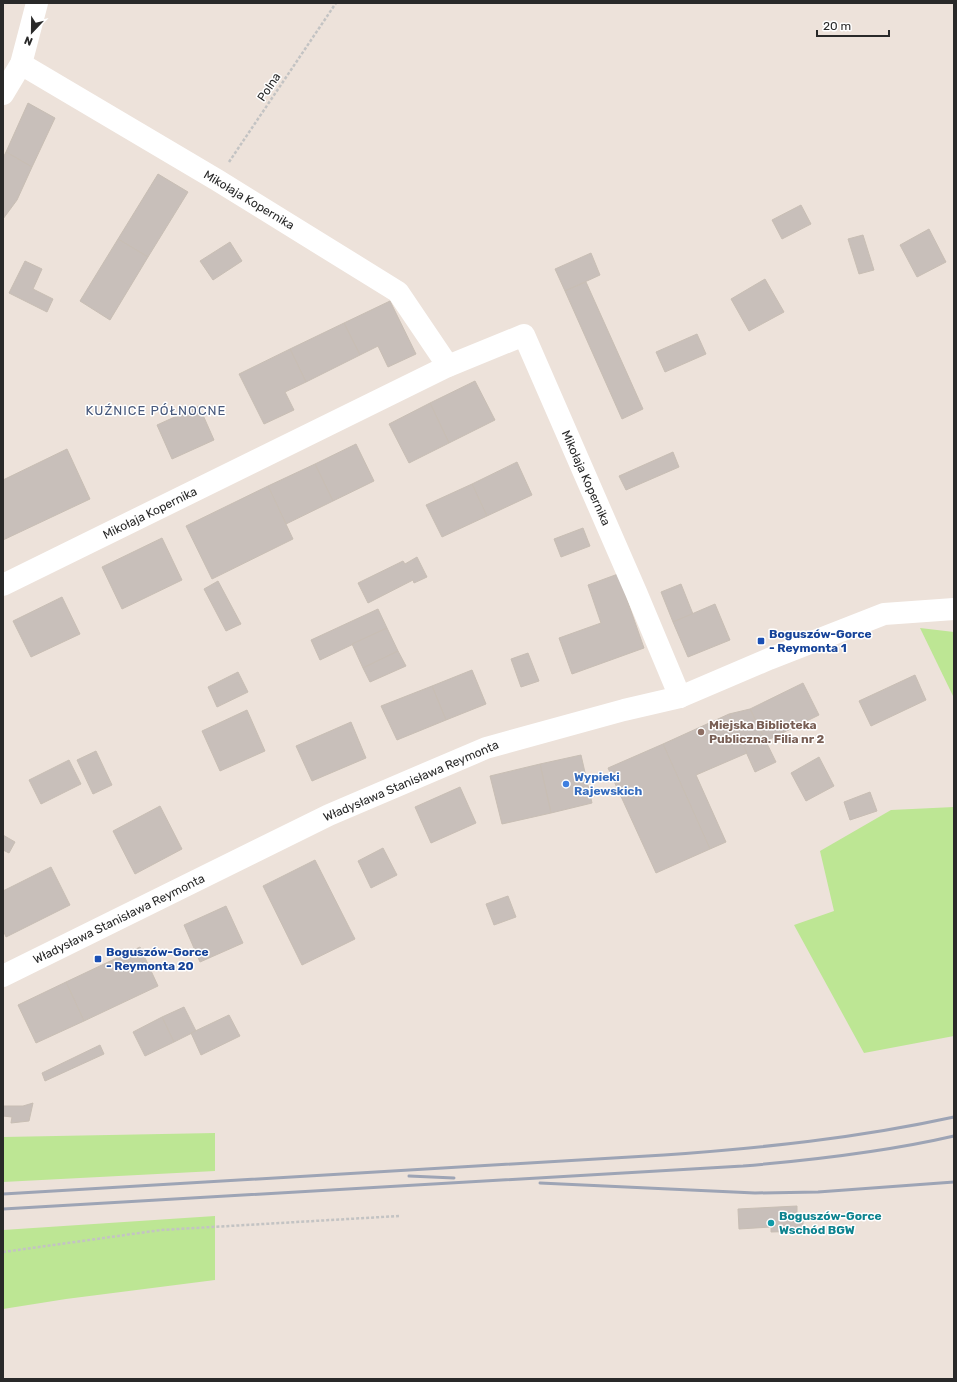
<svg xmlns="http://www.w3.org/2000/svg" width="957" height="1382" font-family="Rubik,sans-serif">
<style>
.green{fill:#bde694}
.building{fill:#c8bfba;stroke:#c8beb4}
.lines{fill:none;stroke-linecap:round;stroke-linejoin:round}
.path{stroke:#c3c3c3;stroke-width:2.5;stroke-dasharray:3 2;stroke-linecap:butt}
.minor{stroke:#fff;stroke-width:22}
.tertiary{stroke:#fff;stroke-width:22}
.rail{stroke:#9da4b5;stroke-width:3}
.transit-dot{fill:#1a4fb4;stroke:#fff;stroke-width:1.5}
.education-dot{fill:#8d6e63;stroke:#fff;stroke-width:1.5}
.shop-dot{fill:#3f7fe0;stroke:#fff;stroke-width:1.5}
.culture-dot{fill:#0f9aa8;stroke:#fff;stroke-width:1.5}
.labels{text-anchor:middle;stroke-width:3;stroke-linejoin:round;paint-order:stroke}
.street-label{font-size:12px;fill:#292929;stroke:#fff}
.transit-label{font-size:12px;font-weight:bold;fill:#164399;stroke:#fff;text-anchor:start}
.education-label{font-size:12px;font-weight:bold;fill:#785e54;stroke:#fff;text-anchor:start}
.shop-label{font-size:12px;font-weight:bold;fill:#366cbe;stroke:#fff;text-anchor:start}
.culture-label{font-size:12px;font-weight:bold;fill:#0d838f;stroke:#fff;text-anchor:start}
.neighbourhood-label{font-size:13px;letter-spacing:1px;fill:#48597c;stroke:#fff}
</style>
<rect width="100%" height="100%" fill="#ede2da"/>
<!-- green -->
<g class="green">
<polygon points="920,628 954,632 954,698"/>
<polygon points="954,807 954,1036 864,1053 794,925 834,911 820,851 891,810"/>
<polygon points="215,1133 215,1171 3,1182 3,1137"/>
<polygon points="215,1216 215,1280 66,1299 3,1309 3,1230"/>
</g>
<!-- building -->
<g class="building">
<polygon points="28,103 55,118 32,167 6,152"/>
<polygon points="6,152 32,167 17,200 3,219 3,158"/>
<polygon points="158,174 188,192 148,257 118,239"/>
<polygon points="801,205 811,224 782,239 772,220"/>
<polygon points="929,229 946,262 917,277 900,245"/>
<polygon points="863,235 874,270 859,274 848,239"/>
<polygon points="118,239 148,257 110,320 80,301"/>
<polygon points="230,242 242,261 213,280 200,261"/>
<polygon points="591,253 600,275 565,291 555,269"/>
<polygon points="25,261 42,269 33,289 53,299 47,312 9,293"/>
<polygon points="765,279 784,312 749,331 731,299"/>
<polygon points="586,282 643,409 622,419 565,291"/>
<polygon points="390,301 416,354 388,367 378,346 360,355 344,323"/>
<polygon points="344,323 360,355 306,382 290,349"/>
<polygon points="697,334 706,354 665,372 656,352"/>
<polygon points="290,349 306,382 285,392 294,410 264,424 239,374"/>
<polygon points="475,381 495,420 449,443 430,403"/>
<polygon points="430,403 449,443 409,463 389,424"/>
<polygon points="199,406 214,440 172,459 157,425"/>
<polygon points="356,444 374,481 333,501 315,464"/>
<polygon points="67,449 90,499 3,540 3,480"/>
<polygon points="673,452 679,467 626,490 619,476"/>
<polygon points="517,462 532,495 487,516 472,484"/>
<polygon points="315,464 333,501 286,524 268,486"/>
<polygon points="472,484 487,516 442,537 426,505"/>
<polygon points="268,486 293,539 212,579 186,526"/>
<polygon points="583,528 590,546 561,557 554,539"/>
<polygon points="162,538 182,580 122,609 102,567"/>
<polygon points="417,557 427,577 414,583 413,580 368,603 358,583 403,561 405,564"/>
<polygon points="618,574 644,648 572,674 559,638 601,623 588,585"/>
<polygon points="218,581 241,624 226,631 204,589"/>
<polygon points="681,584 693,614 673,622 661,592"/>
<polygon points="62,597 80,634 31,657 13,621"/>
<polygon points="715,604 730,640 688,657 673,622"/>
<polygon points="378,609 387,628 320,660 311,640"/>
<polygon points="387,628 398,651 363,668 352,644"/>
<polygon points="398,651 406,666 370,682 363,668"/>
<polygon points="528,653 539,681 521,687 511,659"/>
<polygon points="472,670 486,704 446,720 432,686"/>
<polygon points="238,672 248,692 217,707 208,687"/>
<polygon points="915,675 926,700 871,726 859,701"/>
<polygon points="803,683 819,715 766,741 750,709"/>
<polygon points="432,686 446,720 397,740 381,706"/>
<polygon points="750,709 776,762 755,772 729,714"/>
<polygon points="247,710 265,751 220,771 202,731"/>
<polygon points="729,714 747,753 696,775 726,842 710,849 663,744"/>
<polygon points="351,722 366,758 312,781 296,746"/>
<polygon points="663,744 710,849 656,873 608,768"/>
<polygon points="96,751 112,785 93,794 77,760"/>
<polygon points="581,755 592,803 551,813 540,764"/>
<polygon points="819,757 834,786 806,801 791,773"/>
<polygon points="69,760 81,784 41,804 29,780"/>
<polygon points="540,764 551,813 502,824 490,776"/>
<polygon points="460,787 476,823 431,843 415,807"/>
<polygon points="870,792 877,811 850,820 844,802"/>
<polygon points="160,806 182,849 135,874 113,831"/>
<polygon points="3,835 15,842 9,853 3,850"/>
<polygon points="383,848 397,875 371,888 358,861"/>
<polygon points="315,860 355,939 302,965 263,886"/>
<polygon points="51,867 70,905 6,937 3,930 3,891"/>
<polygon points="508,896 516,917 494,925 486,904"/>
<polygon points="226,906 243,943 200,962 184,925"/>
<polygon points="140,947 158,986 84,1021 66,982"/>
<polygon points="66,982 84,1021 36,1043 18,1005"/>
<polygon points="184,1007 196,1031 174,1042 162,1017"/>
<polygon points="229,1015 240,1036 201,1055 191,1033"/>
<polygon points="162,1017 174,1042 145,1056 133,1032"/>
<polygon points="100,1045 104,1054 45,1081 42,1073"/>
<polygon points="33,1103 29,1121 11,1123 12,1117 3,1116 3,1106 23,1106"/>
<polygon points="797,1206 797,1218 803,1217 803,1231 771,1232 771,1227 739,1229 738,1209"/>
</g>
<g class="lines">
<!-- path -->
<g class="path">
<polyline points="229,162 336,3"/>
<polyline points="3,1252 161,1230 399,1216"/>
</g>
<!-- minor -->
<g class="minor">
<polyline points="21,64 217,180 398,292 448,366"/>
<polyline points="3,94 21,64 37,3"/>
<polyline points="3,585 448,366 524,335 636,592 680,697"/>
</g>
<!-- tertiary -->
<polyline class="tertiary" points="3,976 329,815 486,748 624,710 680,697 769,659 884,614 954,609"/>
<!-- rail -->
<g class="rail">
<polyline points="409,1176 454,1178"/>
<polyline points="540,1183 755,1193 818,1192 954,1182"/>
<path d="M3 1194 664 1155C762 1148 858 1138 954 1117"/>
<path d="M3 1209 743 1166C814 1160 885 1152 954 1136"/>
</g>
</g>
<!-- markers -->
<g class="transit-dot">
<rect x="757" y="637" width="8" height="8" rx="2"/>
<rect x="94" y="955" width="8" height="8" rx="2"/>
</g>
<circle class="education-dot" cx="701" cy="732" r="4"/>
<circle class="shop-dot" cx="566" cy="784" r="4"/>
<circle class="culture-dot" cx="771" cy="1223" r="4"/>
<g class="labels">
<!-- street labels -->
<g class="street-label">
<text transform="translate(269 87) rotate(-56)" y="4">Polna</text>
<text transform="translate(249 200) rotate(31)" y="4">Mikołaja Kopernika</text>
<text transform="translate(586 478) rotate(66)" y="4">Mikołaja Kopernika</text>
<text transform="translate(150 513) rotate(-26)" y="4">Mikołaja Kopernika</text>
<text transform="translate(411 781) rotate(-23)" y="4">Władysława Stanisława Reymonta</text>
<text transform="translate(119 919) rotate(-26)" y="4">Władysława Stanisława Reymonta</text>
</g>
<!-- transit labels -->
<g class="transit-label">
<text x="769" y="638">Boguszów-Gorce<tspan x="769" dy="14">- Reymonta 1</tspan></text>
<text x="106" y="956">Boguszów-Gorce<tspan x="106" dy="14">- Reymonta 20</tspan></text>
</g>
<!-- education labels -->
<g class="education-label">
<text x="709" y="729">Miejska Biblioteka<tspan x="709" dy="14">Publiczna. Filia nr 2</tspan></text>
</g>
<!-- shop labels -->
<g class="shop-label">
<text x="574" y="781">Wypieki<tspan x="574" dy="14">Rajewskich</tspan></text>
</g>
<!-- culture labels -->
<g class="culture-label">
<text x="779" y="1220">Boguszów-Gorce<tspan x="779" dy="14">Wschód BGW</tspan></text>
</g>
<!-- neighbourhood labels -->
<g class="neighbourhood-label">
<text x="156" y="415">KUŹNICE PÓŁNOCNE</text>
</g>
</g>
<!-- border -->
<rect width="957" height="1382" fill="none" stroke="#292929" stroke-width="8"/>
<!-- north arrow -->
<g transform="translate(32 32) rotate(202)" stroke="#ffffff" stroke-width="3" paint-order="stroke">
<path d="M0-3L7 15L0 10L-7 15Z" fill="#292929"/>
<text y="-6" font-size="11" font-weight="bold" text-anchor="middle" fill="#292929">N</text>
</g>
<!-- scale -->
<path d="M817 30v6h72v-6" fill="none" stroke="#292929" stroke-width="2"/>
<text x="823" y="30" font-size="12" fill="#292929" stroke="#ffffff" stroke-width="3" paint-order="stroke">20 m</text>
</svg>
